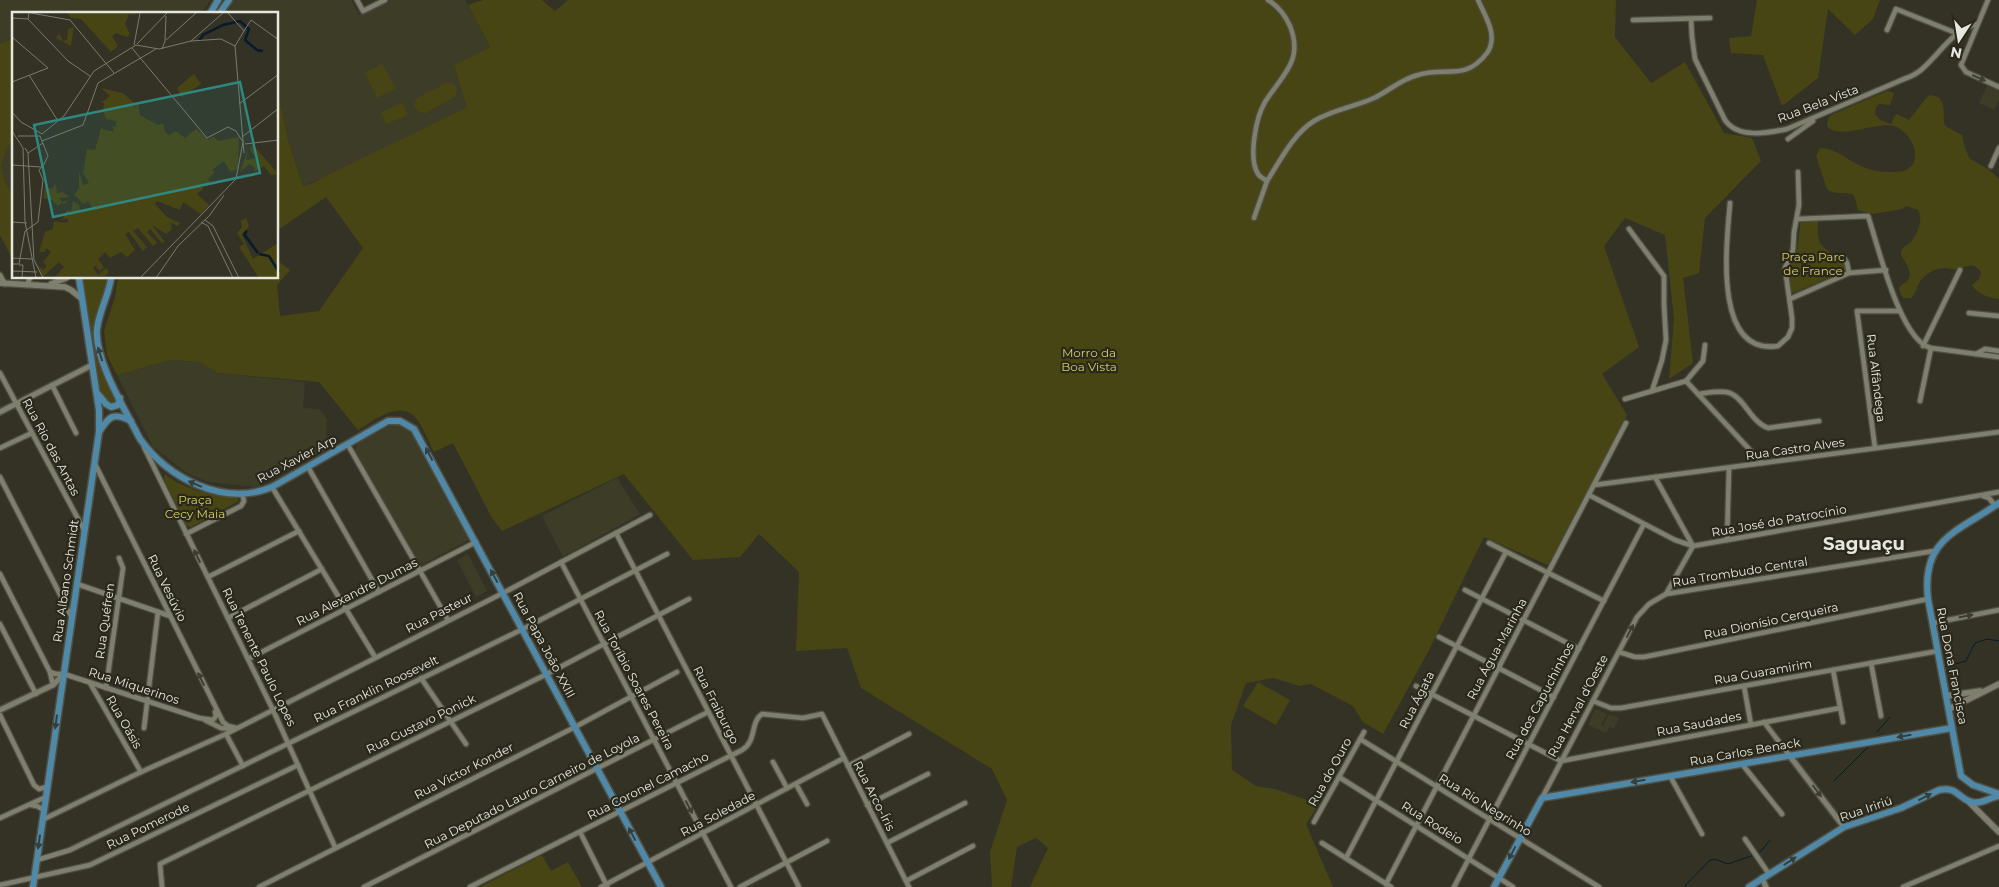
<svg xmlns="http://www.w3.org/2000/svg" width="1999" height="887" font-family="Montserrat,sans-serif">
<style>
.built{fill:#3d3c27}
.green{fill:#484514}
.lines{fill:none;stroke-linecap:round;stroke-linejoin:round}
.stream{stroke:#061b2b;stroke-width:1}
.minor-casing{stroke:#504f43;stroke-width:7}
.tertiary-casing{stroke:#504f43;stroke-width:8}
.secondary-casing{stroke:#504f43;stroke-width:8}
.primary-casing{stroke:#504f43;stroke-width:9}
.minor{stroke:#7f7f6f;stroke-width:4.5}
.tertiary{stroke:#7f7f6f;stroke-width:5}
.secondary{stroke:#7f7f6f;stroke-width:5.5}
.primary{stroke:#5088a7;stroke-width:6}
.oneway{fill:#3e3e30}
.oneway2{fill:#33403e}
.labels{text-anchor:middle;stroke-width:4.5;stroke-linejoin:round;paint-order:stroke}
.street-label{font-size:12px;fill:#e7e7de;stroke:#29281b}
.park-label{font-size:12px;fill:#d4ce60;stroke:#29281b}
.district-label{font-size:18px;font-weight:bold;fill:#e7e7de;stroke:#29281b}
.inset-river{fill:none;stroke:#061b2b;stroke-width:2.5}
.inset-road{fill:none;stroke:#7b7a6f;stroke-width:1}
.view{fill:#2f877f;fill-opacity:0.15;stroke:#2f877f;stroke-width:2.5}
.inset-edge{fill:none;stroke:#e7e7de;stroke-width:2.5}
</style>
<rect width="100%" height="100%" fill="#333225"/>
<!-- built -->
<g class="built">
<polygon points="0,0 211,0 199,14 14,14 14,262 0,235"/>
<polygon points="232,0 351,0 359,15 391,0 465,0 490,47 454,65 468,107 334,173 303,186 288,140 278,92 278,14 224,14"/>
<polygon points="1987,86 1999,91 1999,100 1994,110 1979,103"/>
<polygon points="170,360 199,362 218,373 305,382 303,408 319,409 327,419 326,449 257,487 208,482 187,473 153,447 117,375"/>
<polygon points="393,424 407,426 413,432 469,537 467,541 423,564 419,563 355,450 358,443"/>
<polygon points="617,478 640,514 563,557 542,516"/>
<polygon points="468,554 487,591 476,597 457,560"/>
<polygon points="1595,709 1607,714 1601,725 1603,726 1609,714 1619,718 1614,729 1609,727 1606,733 1588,725"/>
</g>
<!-- green -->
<g class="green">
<path d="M483 0H542L555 11 568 0H1616L1615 37 1651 83 1685 62 1724 133 1752 138 1761 161 1705 218 1699 273 1683 278 1693 363 1669 379 1674 319 1665 235 1625 218 1604 246 1639 347 1602 374 1627 415 1548 565 1484 537 1428 652 1383 734 1363 722 1353 706 1311 684 1300 686 1273 678 1246 683 1231 725 1232 770 1256 786 1275 789 1319 804 1306 824 1333 887H1030L1048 848 1036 838 1017 847 1011 887H992L990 852 1007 800 992 769 861 688 847 648 796 651 799 572 759 534 740 557 693 560 624 474 502 531 492 518 453 443 434 452C429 443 422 424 415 417 398 400 374 421 358 430L319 382 218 373 199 362 170 360 117 375 107 355 104 331 115 297 118 278H278V261L290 270 277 285 280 316 319 311 363 248 326 197 278 230V92L288 140 303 186 310 184 467 107 454 65 490 47 468 5Z"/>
<polygon points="1757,0 1880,0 1873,19 1855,35 1828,9 1818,78 1782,106 1763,55 1731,53 1729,38 1751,36"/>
<polygon points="14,38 14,141 6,148 1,166 5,183 14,197 14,262 0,235 0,44"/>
<polygon points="382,64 396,88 377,98 365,73"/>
<path d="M447 83H452L457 88 456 96 426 113C419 113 417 111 414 105L417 98Z"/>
<path d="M1887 91 1894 93 1890 105 1879 104 1876 107 1875 114 1880 120 1891 124 1894 117 1897 114 1909 120 1927 97 1930 95 1938 97C1947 105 1942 116 1945 126L1962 135 1965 148 1970 159 1988 169 1999 179V299C1989 298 1977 294 1972 285L1979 279 1981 272C1973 261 1967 267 1956 269 1953 270 1949 268 1945 268 1937 268 1928 272 1923 278 1917 283 1917 293 1911 298H1904L1901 295 1899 288C1901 285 1903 284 1906 282 1915 274 1905 262 1901 255 1901 247 1905 247 1910 243 1917 235 1924 219 1918 210L1906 206 1902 209 1873 214 1858 210 1854 195C1845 191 1835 196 1827 189L1816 156 1820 148C1834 148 1844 157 1855 163 1866 169 1877 172 1889 172 1893 172 1900 172 1904 171 1926 162 1912 132 1894 126 1876 121 1839 141 1827 126L1828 118 1831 115Z"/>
<polygon points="402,103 408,115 386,124 381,112"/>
<path d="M1818 219C1817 246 1819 246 1843 259L1847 270 1793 293 1790 290 1789 266 1797 250 1801 220Z"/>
<path d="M83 278H108C105 292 99 304 96 318 89 348 104 373 117 398V401L114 405 108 403 98 391Z"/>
<polygon points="165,474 176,482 198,491 236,497 239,501 191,527 187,526 164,479"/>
<polygon points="1258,682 1290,700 1276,725 1243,706"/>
<polygon points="542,855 551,871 568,862 582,887 480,887"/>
</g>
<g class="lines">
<!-- stream -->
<g class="stream">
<polyline points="1944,667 1966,661 1975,643 1987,639 1999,641"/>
<polyline points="1877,732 1890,717"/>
<polyline points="1834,781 1870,745"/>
<polyline points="1760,852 1770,840"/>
<polyline points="1684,887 1709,861 1714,859 1728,864 1754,855"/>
</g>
<!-- minor casing -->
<g class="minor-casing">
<g id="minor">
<polyline points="357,0 363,11 385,0"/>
<path d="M1268 0C1278 6 1285 15 1290 26 1304 61 1282 75 1265 102 1256 117 1248 158 1258 174 1260 177 1264 179 1267 181 1280 161 1293 134 1314 121 1332 110 1354 107 1374 98 1389 91 1401 79 1418 75 1445 66 1465 82 1487 53 1499 36 1485 16 1478 0"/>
<polyline points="1988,0 1961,65 1966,72 1999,87"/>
<path d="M1691 19 1692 37 1695 59 1725 120C1738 139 1768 133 1787 129L1904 79C1910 77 1916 74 1921 70 1941 53 1951 31 1977 24"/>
<polyline points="1633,20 1710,18"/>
<polyline points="1887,30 1896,9 1956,33"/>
<polyline points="1788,139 1813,121"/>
<polyline points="1991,166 1999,148"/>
<path d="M1730 203C1727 241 1712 356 1778 346L1788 337 1792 328V318L1785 268 1793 250 1794 232 1799 205 1798 172"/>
<polyline points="1254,218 1267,181"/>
<path d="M1797 219 1868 216C1878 245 1900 341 1931 348L1999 357"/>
<polyline points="1629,229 1664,276 1664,304 1666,340 1662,360 1652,391"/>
<polyline points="1844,258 1847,263 1849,273"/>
<polyline points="0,275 5,284"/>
<polyline points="27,285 30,278"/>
<polyline points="1790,299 1849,273 1886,270"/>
<polyline points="1969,313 1999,316"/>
<polyline points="1923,346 1960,270"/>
<polyline points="1976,354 1985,349 1999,351"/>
<polyline points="0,373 84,530"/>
<polyline points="1686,381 1762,463"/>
<polyline points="52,385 76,433"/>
<path d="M1698 394C1707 393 1721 390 1730 393 1745 399 1751 422 1768 428L1819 421"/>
<polyline points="1625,399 1686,381 1703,361 1705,345"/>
<polyline points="1920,401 1931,348"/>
<polyline points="348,445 448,620"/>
<polyline points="144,447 273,710 335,847"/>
<polyline points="0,448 32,433"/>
<polyline points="1875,448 1857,311 1899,311"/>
<polyline points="95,464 223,722 228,726 236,728"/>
<polyline points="308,467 379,592"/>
<polyline points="0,477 72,618"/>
<polyline points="1594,485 1999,432"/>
<polyline points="272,487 375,657"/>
<polyline points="1589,495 1675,540 1693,546 1999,492"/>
<polyline points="1983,496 1989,498 1993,503"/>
<polyline points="616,533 799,887"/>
<polyline points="186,534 241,506 244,501 242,494"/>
<polyline points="1727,540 1729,468"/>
<polyline points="1489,543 1604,601"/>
<polyline points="561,562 731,887"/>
<polyline points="0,574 50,672 53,685"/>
<polyline points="208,577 299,531"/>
<polyline points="77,584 170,616"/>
<polyline points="1465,590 1579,649"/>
<polyline points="1666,594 1934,551"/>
<polyline points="228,618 322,569"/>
<polyline points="1933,623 1999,610"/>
<polyline points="0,624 36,694"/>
<polyline points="1439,637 1554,697"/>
<polyline points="1619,652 1635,657 1644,657 1928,599"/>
<polyline points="248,659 476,542"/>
<polyline points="1871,663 1881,716"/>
<polyline points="1833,670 1843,722"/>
<polyline points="50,672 56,674 64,674 199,718 213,720 216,716 215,712"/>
<polyline points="421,678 466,744"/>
<polyline points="90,683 141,772"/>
<polyline points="1416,686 1561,761 1840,708"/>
<polyline points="1744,686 1751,725"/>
<polyline points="106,688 123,568 119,558"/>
<polyline points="1593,701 1611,708 1621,708 1938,651"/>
<polyline points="0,715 34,785 39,789 47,787"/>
<polyline points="205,720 221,728 230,729"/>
<polyline points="1764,722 1789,755"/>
<polyline points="144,728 158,612"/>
<polyline points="226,734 243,766"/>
<polyline points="1360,739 1599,887"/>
<polyline points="773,762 787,788"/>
<polyline points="1742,764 1782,814"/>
<polyline points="848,766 909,734"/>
<polyline points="1670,776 1702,834"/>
<polyline points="1339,777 1513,887"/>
<polyline points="796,784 807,804"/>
<polyline points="1542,798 1637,617 1649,604 1666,594 1693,546 1655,477"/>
<polyline points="31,805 37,806 44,810"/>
<polyline points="867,805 928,774"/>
<polyline points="0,818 46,797"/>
<polyline points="42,820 141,772 226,734 503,593 650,515"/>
<polyline points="1314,822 1364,732"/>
<polyline points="580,832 607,886"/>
<polyline points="1745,839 1769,874"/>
<polyline points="887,843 965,803"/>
<polyline points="1322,843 1391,887"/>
<polyline points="1346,858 1506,552"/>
<polyline points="37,860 70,850 523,629 667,554"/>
<polyline points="906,881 973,846"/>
<polyline points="1386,884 1626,423"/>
<polyline points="0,885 90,865 298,765"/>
<polyline points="162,887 160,864 547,674 689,599"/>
<polyline points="259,887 575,727 677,672"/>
<polyline points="364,887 708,712"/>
<path d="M470 887 742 750C757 741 750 722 762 714L803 718 822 714 909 887"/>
<polyline points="601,887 844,758"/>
<polyline points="740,887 827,841"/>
<polyline points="1454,887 1644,524"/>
<polyline points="1903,887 1999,846"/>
</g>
</g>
<!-- tertiary casing -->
<g class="tertiary-casing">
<g id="tertiary">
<polyline points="0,412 92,365"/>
<polyline points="0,710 53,685 64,674"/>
<polyline points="1789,755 1844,827"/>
<polyline points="1762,878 1766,887"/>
</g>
</g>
<!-- secondary casing -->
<g class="secondary-casing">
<g id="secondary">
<polyline points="0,283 65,287 71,290 81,298"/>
<polyline points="51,284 66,278"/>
<polyline points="1946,696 1980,691"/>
<polyline points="1949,709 1999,684"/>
<polyline points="1969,802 1999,832"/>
</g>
</g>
<!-- primary casing -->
<g class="primary-casing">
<g id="primary">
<polyline points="210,14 218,0"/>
<polyline points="219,14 229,0"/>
<path d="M111 278C109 295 99 311 97 329 94 360 126 411 140 439 169 479 224 507 272 487L388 421H400L414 429 661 887"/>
<polyline points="97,393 106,404 111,407 118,405 120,398"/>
<path d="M99 432C109 416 113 412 131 421"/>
<path d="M1999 503C1958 532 1921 538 1928 599L1961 776 1973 785 1999 794"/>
<polyline points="33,887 99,432 99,410 79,278"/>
<polyline points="1494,887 1542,798 1952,728"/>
<path d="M1749 887 1844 827 1901 808 1939 790C1958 786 1958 799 1972 802 1981 805 1990 797 1999 796"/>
</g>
</g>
<!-- minor -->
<use href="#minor" class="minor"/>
<!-- tertiary -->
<use href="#tertiary" class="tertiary"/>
<!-- secondary -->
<use href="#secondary" class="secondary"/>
<!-- primary -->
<use href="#primary" class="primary"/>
</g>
<!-- one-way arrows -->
<defs><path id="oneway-solid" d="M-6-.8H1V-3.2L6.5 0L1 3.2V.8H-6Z" transform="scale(1.25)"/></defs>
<g class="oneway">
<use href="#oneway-solid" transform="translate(1979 78) rotate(24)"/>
<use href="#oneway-solid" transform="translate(197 556) rotate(-116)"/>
<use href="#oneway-solid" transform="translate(1966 616) rotate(-11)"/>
<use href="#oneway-solid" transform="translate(1630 631) rotate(-62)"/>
<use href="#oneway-solid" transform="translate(201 679) rotate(-116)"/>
<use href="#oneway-solid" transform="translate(1817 791) rotate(53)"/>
<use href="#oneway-solid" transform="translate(689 807) rotate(62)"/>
</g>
<g class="oneway2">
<use href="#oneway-solid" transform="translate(100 354) rotate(-108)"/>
<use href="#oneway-solid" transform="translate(429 454) rotate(-118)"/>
<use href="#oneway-solid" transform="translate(195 484) rotate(-157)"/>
<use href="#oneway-solid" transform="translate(494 576) rotate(-118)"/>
<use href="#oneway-solid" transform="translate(56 722) rotate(98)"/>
<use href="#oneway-solid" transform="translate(1904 736) rotate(170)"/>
<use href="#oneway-solid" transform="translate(1638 781) rotate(170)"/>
<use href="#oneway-solid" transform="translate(1925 797) rotate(-27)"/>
<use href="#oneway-solid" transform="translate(632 834) rotate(-118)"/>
<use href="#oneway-solid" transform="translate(39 842) rotate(98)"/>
<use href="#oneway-solid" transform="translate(1512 853) rotate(118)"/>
<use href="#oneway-solid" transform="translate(1790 861) rotate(-33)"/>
</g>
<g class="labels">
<!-- street labels -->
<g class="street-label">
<text transform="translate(1818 104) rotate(-21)" y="4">Rua Bela Vista</text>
<text transform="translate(1876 378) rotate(83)" y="4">Rua Alfândega</text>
<text transform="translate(51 447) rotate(62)" y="4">Rua Rio das Antas</text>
<text transform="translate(1795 449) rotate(-8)" y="4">Rua Castro Alves</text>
<text transform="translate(297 459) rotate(-28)" y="4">Rua Xavier Arp</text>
<text transform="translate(1779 521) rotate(-10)" y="4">Rua José do Patrocínio</text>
<text transform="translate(1740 572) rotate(-9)" y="4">Rua Trombudo Central</text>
<text transform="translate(66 581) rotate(-82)" y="4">Rua Albano Schmidt</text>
<text transform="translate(167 588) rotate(64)" y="4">Rua Vesúvio</text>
<text transform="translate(357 592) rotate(-27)" y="4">Rua Alexandre Dumas</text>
<text transform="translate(439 613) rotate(-27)" y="4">Rua Pasteur</text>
<text transform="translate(105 621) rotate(-82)" y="4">Rua Quéfren</text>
<text transform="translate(1771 621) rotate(-12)" y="4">Rua Dionísio Cerqueira</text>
<text transform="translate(544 645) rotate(62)" y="4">Rua Papa João XXIII</text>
<text transform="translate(1497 649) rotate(-62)" y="4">Rua Água-Marinha</text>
<text transform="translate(259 657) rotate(64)" y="4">Rua Tenente Paulo Lopes</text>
<text transform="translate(1952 666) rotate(79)" y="4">Rua Dona Francisca</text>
<text transform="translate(1763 672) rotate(-10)" y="4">Rua Guaramirim</text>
<text transform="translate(634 680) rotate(62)" y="4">Rua Toríbio Soares Pereira</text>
<text transform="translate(134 686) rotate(18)" y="4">Rua Miquerinos</text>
<text transform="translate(376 689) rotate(-26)" y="4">Rua Franklin Roosevelt</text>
<text transform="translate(1417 700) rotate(-63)" y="4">Rua Ágata</text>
<text transform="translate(1540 701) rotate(-62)" y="4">Rua dos Capuchinhos</text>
<text transform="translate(716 705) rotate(63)" y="4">Rua Fraiburgo</text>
<text transform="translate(1578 706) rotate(-62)" y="4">Rua Herval d'Oeste</text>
<text transform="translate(124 722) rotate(60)" y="4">Rua Oásis</text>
<text transform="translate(421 724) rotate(-26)" y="4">Rua Gustavo Ponick</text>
<text transform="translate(1699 724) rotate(-11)" y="4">Rua Saudades</text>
<text transform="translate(1745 752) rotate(-10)" y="4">Rua Carlos Benack</text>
<text transform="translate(464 771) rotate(-27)" y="4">Rua Victor Konder</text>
<text transform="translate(1330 772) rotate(-61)" y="4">Rua do Ouro</text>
<text transform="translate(648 786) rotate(-27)" y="4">Rua Coronel Camacho</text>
<text transform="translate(532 791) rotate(-27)" y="4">Rua Deputado Lauro Carneiro de Loyola</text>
<text transform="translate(874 796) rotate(63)" y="4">Rua Arco-Íris</text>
<text transform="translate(1485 805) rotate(32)" y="4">Rua Rio Negrinho</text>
<text transform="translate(1866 809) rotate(-19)" y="4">Rua Iririú</text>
<text transform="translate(718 814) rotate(-28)" y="4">Rua Soledade</text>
<text transform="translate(1432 823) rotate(32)" y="4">Rua Rodeio</text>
<text transform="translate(148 826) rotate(-26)" y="4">Rua Pomerode</text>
</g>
<!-- park labels -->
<g class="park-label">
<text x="1813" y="261">Praça Parc<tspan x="1813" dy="14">de France</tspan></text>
<text x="1089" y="357">Morro da<tspan x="1089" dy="14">Boa Vista</tspan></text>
<text x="195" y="504">Praça<tspan x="195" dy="14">Cecy Maia</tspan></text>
</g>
<!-- district labels -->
<g class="district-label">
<text x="1864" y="550">Saguaçu</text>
</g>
</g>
<!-- overview -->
<g transform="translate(12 12)">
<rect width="266" height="266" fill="#333225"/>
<path d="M55 1H123L125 3 117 2 113 12 118 22 115 25 104 21 100 24 106 34 99 40 69 7 59 6ZM62 15 59 34 44 26 47 21 51 29 55 28 56 17ZM182 62 189 72 170 85 165 76ZM89 76 111 81 122 91V97L126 90 128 103 146 113 151 111 153 120 157 123 164 119 173 126 184 117 197 128 201 125 207 129 227 125 226 157 218 160 212 149 200 158 203 160 196 167 199 171 190 172 191 177 185 182 197 193 189 202 171 190 168 198 145 189 143 192 155 205 168 211 166 214 159 211 160 217 154 222 140 213 153 230 150 231 138 217 135 220 145 231 141 234 126 216 121 219 135 235 131 239 117 220 113 222 123 238 115 245 109 240 98 246 93 240 86 247 92 256 88 259 84 255 86 252 81 256 86 263 94 256 97 260 93 264 42 266 52 255 47 250 31 265 25 252 31 258 35 254 31 250 39 240 34 236 33 240H27L33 220 41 217 42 209 54 211 56 210 55 206 50 209 55 198 59 200 61 189 68 194 67 200 81 197 76 189 72 192 62 183 67 176V159L71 173 77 171 71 161 75 137 83 138 89 116 97 119H102L100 114 104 115V109L94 107 91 99 92 91H89L98 84ZM240 133 250 143 266 162 259 163 252 154 242 160 243 156 238 152 228 160 237 134 234 148 244 146 238 138ZM44 172 45 181 51 180 57 185 47 186 50 190 56 188 51 193V190L46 194 40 188 31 186 33 174 39 177ZM234 206 237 214 230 223 241 247 266 231V266H247L227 235 232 232 225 221 230 215 229 209Z" fill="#484514"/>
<path class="inset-river" d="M187 29 191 23 211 13 228 9 237 17 233 28 245 38 251 39M235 219 232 222 246 241M247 242 257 244 267 260"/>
<path class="inset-road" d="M19 1 58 8 102 61M216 1 232 19 223 34M0 6 16 7 17 1M16 7 56 49 78 64M232 19 239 8 267 28M0 25 36 56 0 70M154 28 184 1M179 29 211 1M125 32 155 1M122 33 128 1M223 34 232 141M120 36 195 126 216 115 224 119 231 130 224 167 128 266M150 37 153 29 154 4M17 63 46 109M227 92 267 62M0 100 9 110 30 122 52 104 82 59 124 33 147 37 179 29 209 27 223 34M0 119 11 136 13 210 24 266M6 124H28L36 144 32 152M230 125 267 96M30 129 71 113 86 71 144 37M233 132 267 128M13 136 16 141 22 248 31 266M16 141 31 131M0 151V125M0 153 29 155M193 208 201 214 227 266M0 210 15 211M189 210 196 214 221 266M0 246 20 247M0 252H7L13 219 26 210 31 168 27 158 33 151M7 253H11L10 266M0 259 25 260M144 266 166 234 198 203 212 183"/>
<path class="view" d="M228 70 248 161 41 205 22 113Z"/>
<rect width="266" height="266" class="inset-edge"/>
</g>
<!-- north arrow -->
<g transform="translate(1959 40) rotate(192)" stroke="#29281b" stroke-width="4" paint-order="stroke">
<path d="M0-4L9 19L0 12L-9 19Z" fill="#e7e7de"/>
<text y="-8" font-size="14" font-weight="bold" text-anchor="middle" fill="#e7e7de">N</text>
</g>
</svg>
